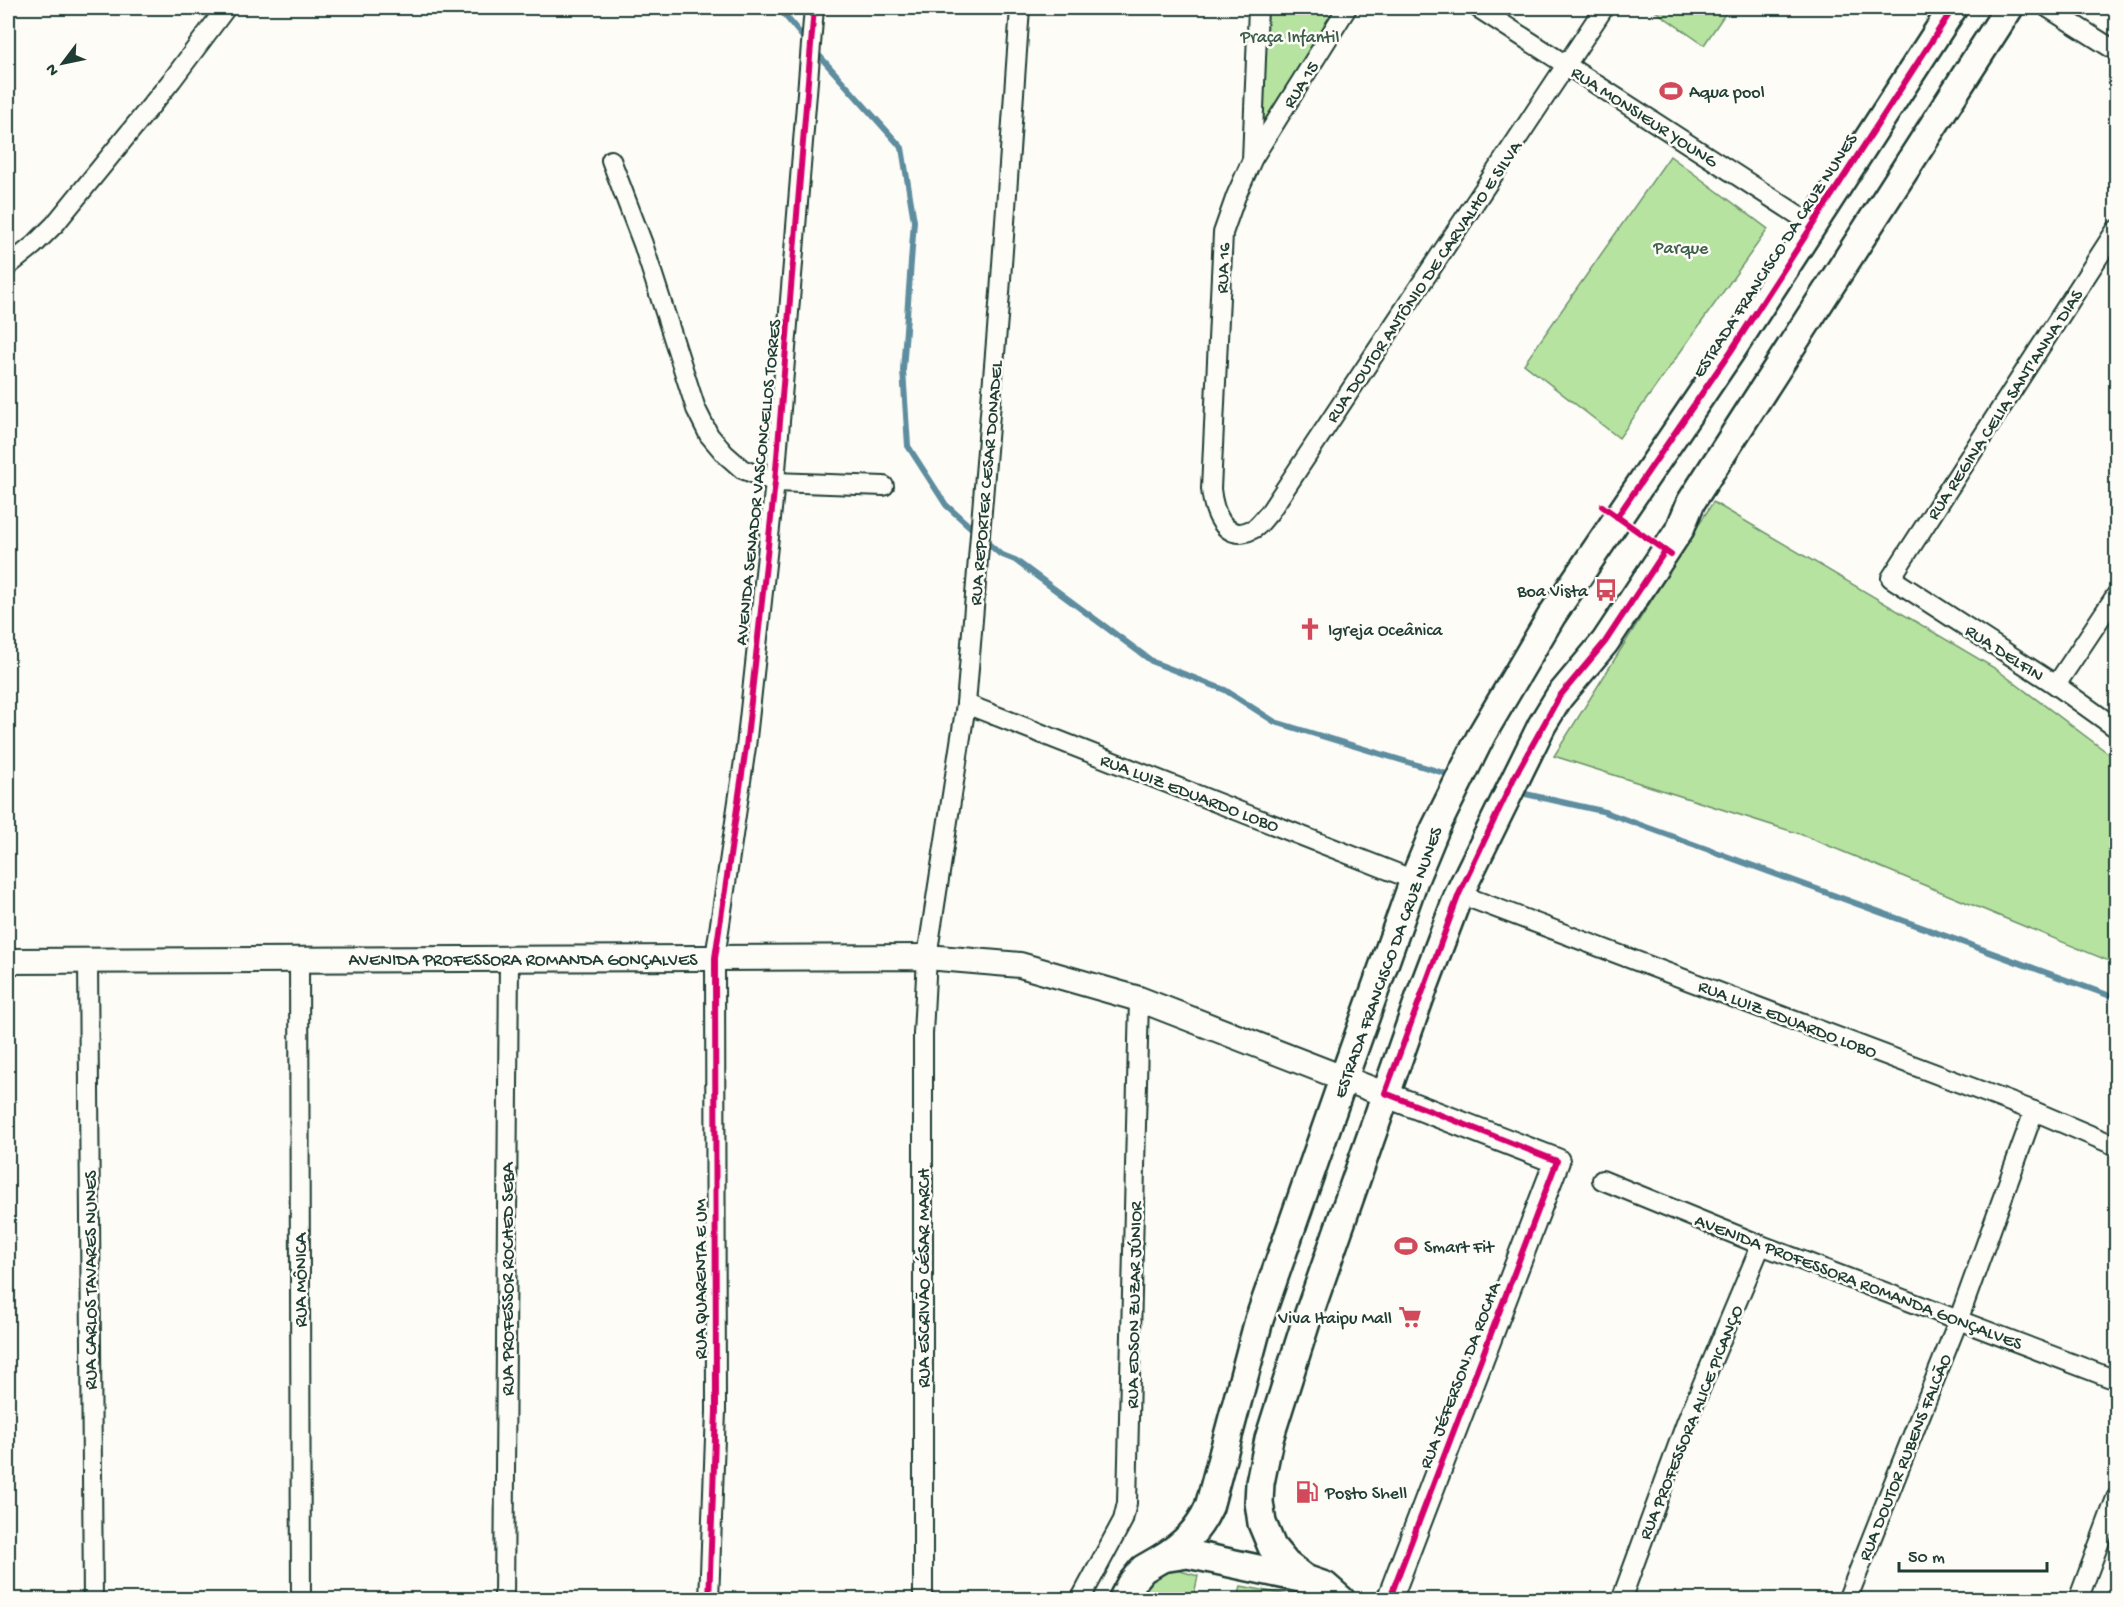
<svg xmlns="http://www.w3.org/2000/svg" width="2124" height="1607" font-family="'Gochi Hand',sans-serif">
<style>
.green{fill:#b7e3a1;stroke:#6b906a;stroke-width:1.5}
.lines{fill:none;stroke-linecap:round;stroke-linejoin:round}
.stream{stroke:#5d8d9e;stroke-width:6}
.minor-casing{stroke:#1f3d34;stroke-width:22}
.tertiary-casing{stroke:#1f3d34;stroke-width:28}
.secondary-casing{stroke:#1f3d34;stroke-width:32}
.minor{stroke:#fdfcf7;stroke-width:18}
.tertiary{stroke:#fdfcf7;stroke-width:24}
.secondary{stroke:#fdfcf7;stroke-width:27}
.cycleway-casing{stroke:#fdfcf7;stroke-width:10}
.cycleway{stroke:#d6006c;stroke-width:6}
.labels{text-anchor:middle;stroke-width:5;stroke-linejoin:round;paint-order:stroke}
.park-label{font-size:18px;fill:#3d5e4a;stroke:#fdfcf7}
.street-label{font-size:18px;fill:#1f3d34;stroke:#fdfcf7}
.poi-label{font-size:18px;fill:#1f3d34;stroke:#fdfcf7;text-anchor:start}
</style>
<rect width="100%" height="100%" fill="#fdfcf7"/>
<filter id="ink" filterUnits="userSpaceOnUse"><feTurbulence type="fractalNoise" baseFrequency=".0167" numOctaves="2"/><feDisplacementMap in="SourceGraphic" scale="12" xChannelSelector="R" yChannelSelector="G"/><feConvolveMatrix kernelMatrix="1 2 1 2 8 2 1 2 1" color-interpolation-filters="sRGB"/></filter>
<g filter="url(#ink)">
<!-- green -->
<g class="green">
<polygon points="1264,8 1340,8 1268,124 1258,131"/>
<polygon points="1651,8 1729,8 1704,45"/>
<polygon points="1670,156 1768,229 1619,438 1524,364"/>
<polygon points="1713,502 1996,669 2116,759 2116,964 1800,834 1554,756"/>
<polygon points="1173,1569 1198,1576 1193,1599 1135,1600 1149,1580"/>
<polygon points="1241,1586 1293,1596 1293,1599 1238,1599"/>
</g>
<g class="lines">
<!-- stream -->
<g class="stream">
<polyline points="779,8 807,42"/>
<polyline points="816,52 902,148 914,221 903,370 908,446 946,505 976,532"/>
<polyline points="983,539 1000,554 1015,560 1153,662 1225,690 1275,722 1444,773"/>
<polyline points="1521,793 1602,811 2116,998"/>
</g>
<!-- minor casing -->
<g class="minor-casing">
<g id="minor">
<path d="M1258 8 1252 160 1236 196 1223 233 1211 489C1213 509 1223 543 1251 530 1258 528 1264 518 1269 513L1604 8"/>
<polyline points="1478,8 1812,224"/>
<polyline points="2048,8 2116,51"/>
<polyline points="1253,158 1347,8"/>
<polyline points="611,160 643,244 696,409 709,435 725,454 742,469 775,482 884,486"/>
<polyline points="2116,230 1891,578 2056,685 2116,728"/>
<polyline points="8,266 34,245 55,224 172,80 226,8"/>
<polyline points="2056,685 2116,595"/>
<polyline points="966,704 1414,880"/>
<polyline points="1459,894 2034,1111 2116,1146"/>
<polyline points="299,960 301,1600"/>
<polyline points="88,961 93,1600"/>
<polyline points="1602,1180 1761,1245 2116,1380"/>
<polyline points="504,1600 509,959"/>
<polyline points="709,1600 716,1411 715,958 746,747 775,482 814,8"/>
<polyline points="923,1600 923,1034 927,957 966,704 1000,293 1020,8"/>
<polyline points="1080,1600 1123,1520 1127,1503 1139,999"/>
<polyline points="1621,1600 1686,1423 1761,1245"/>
<polyline points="1847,1600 1958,1321 2034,1111"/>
<polyline points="2078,1600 2116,1498"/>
</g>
</g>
<!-- tertiary casing -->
<g class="tertiary-casing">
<polyline id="tertiary" points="8,961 927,957 1020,965 1139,999 1557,1161 1389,1600"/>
</g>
<!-- secondary casing -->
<g class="secondary-casing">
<g id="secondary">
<path d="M1162 1558C1184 1544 1198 1531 1209 1507L1259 1320 1344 1077 1414 880 1435 829 1482 734 1552 615 1731 351 1953 8"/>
<polyline points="1305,1579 1286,1564 1272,1547 1262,1523 1259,1502 1260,1483 1269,1439 1306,1322 1420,997 1459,894 1542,725 1559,697 1605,642 1680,529 1691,502 1709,474 2009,8"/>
<polyline points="1122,1600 1130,1585 1143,1569 1162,1558 1188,1554 1305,1579 1325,1586 1341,1600"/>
</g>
</g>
<!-- minor -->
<use href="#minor" class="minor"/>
<!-- tertiary -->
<use href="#tertiary" class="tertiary"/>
<!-- secondary -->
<use href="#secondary" class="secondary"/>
<!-- cycleway casing -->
<g class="cycleway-casing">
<g id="cycleway">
<polyline points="1602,506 1671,555"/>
<polyline points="1617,517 1731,351 1953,8"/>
<polyline points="709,1600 716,1411 715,958 746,747 775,482 814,8"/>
<polyline points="1389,1600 1557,1161 1385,1093 1459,894 1514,778 1559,697 1605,642 1665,551"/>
</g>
</g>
<!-- cycleway -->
<use href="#cycleway" class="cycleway"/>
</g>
</g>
<!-- icons -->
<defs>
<g id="stadium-bare" transform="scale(1.8)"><path d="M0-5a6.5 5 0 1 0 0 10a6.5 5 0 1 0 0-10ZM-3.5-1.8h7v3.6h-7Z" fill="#d1495b" stroke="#fdfcf7" stroke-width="2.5" paint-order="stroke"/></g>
<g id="bus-bare" transform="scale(1.8)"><path d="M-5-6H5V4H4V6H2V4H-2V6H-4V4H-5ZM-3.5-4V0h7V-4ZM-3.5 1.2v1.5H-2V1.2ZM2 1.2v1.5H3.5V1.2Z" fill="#d1495b" stroke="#fdfcf7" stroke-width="2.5" paint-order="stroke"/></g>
<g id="church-bare" transform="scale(1.8)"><path d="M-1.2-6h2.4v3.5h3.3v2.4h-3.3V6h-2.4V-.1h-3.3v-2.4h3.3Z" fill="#d1495b" stroke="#fdfcf7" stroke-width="2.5" paint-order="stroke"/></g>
<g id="supermarket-bare" transform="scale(1.8)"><path d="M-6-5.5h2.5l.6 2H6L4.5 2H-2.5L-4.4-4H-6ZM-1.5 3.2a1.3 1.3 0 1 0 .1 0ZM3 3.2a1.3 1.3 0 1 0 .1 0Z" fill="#d1495b" stroke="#fdfcf7" stroke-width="2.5" paint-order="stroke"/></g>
<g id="fuel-bare" transform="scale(1.8)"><path d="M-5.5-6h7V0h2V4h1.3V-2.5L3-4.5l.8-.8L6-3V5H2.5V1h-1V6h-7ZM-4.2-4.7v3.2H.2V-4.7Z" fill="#d1495b" stroke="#fdfcf7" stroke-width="2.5" paint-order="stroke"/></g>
</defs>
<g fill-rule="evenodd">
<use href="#stadium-bare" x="1671" y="91"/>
<use href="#bus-bare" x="1606" y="590"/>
<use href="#church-bare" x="1310" y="629"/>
<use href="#stadium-bare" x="1406" y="1246"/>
<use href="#supermarket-bare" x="1410" y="1317"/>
<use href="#fuel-bare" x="1307" y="1492"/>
</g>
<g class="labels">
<!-- park labels -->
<g class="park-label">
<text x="1290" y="42">Praça Infantil</text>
<text x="1681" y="253">Parque</text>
</g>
<!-- street labels -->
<g class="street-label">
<text transform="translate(1300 84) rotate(-58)" y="6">RUA 15</text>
<text transform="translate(1645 116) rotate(33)" y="6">RUA MONSIEUR YOUNG</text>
<text transform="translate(1774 255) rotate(-57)" y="6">ESTRADA FRANCISCO DA CRUZ NUNES</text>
<text transform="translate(1222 268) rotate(-87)" y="6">RUA 16</text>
<text transform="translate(1423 281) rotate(-56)" y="6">RUA DOUTOR ANTÔNIO DE CARVALHO E SILVA</text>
<text transform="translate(2004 404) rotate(-57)" y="6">RUA REGINA CELIA SANT'ANNA DIAS</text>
<text transform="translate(757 482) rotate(-84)" y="6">AVENIDA SENADOR VASCONCELLOS TORRES</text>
<text transform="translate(985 483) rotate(-85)" y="6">RUA REPORTER CESAR DONADEL</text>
<text transform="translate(2005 652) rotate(33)" y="6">RUA DELFIN</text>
<text transform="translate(1190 792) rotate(21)" y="6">RUA LUIZ EDUARDO LOBO</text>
<text x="523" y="965">AVENIDA PROFESSORA ROMANDA GONÇALVES</text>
<text transform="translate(1387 962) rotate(-70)" y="6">ESTRADA FRANCISCO DA CRUZ NUNES</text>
<text transform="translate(1788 1018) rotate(21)" y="6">RUA LUIZ EDUARDO LOBO</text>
<text transform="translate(923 1278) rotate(-90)" y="6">RUA ESCRIVÃO CÉSAR MARCH</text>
<text transform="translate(507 1279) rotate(-90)" y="6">RUA PROFESSOR ROCHED SEBA</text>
<text transform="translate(700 1279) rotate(-90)" y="6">RUA QUARENTA E UM</text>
<text transform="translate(90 1280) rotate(-90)" y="6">RUA CARLOS TAVARES NUNES</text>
<text transform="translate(300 1280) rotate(-90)" y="6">RUA MÔNICA</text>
<text transform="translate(1859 1281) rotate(21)" y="6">AVENIDA PROFESSORA ROMANDA GONÇALVES</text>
<text transform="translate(1133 1305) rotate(-89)" y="6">RUA EDSON ZUZAR JÚNIOR</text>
<text transform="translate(1459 1375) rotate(-69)" y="6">RUA JÉFERSON DA ROCHA</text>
<text transform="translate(1690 1422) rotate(-68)" y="6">RUA PROFESSORA ALICE PICANÇO</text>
<text transform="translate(1904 1457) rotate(-68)" y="6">RUA DOUTOR RUBENS FALCÃO</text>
</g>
<!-- poi labels -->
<g class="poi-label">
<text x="1689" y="97">Aqua pool</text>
<text x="1588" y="596" text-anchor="end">Boa Vista</text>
<text x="1328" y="635">Igreja Oceânica</text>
<text x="1424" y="1252">Smart Fit</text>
<text x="1392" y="1323" text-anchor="end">Viva Itaipu Mall</text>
<text x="1325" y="1498">Posto Shell</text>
</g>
</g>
<!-- margin -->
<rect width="2124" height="1607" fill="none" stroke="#fdfcf7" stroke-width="30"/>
<rect x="15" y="15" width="2094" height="1577" fill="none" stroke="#1f3d34" stroke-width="2" filter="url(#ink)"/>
<!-- north arrow -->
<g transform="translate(63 63) rotate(238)" stroke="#fdfcf7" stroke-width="4.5" paint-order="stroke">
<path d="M0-4.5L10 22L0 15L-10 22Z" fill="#1f3d34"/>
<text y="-9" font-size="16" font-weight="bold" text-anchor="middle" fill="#1f3d34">N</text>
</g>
<!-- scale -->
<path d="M1899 1562v9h148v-9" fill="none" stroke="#1f3d34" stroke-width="3"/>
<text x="1908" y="1562" font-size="18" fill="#1f3d34" stroke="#fdfcf7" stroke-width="4.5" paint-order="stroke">50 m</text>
</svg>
